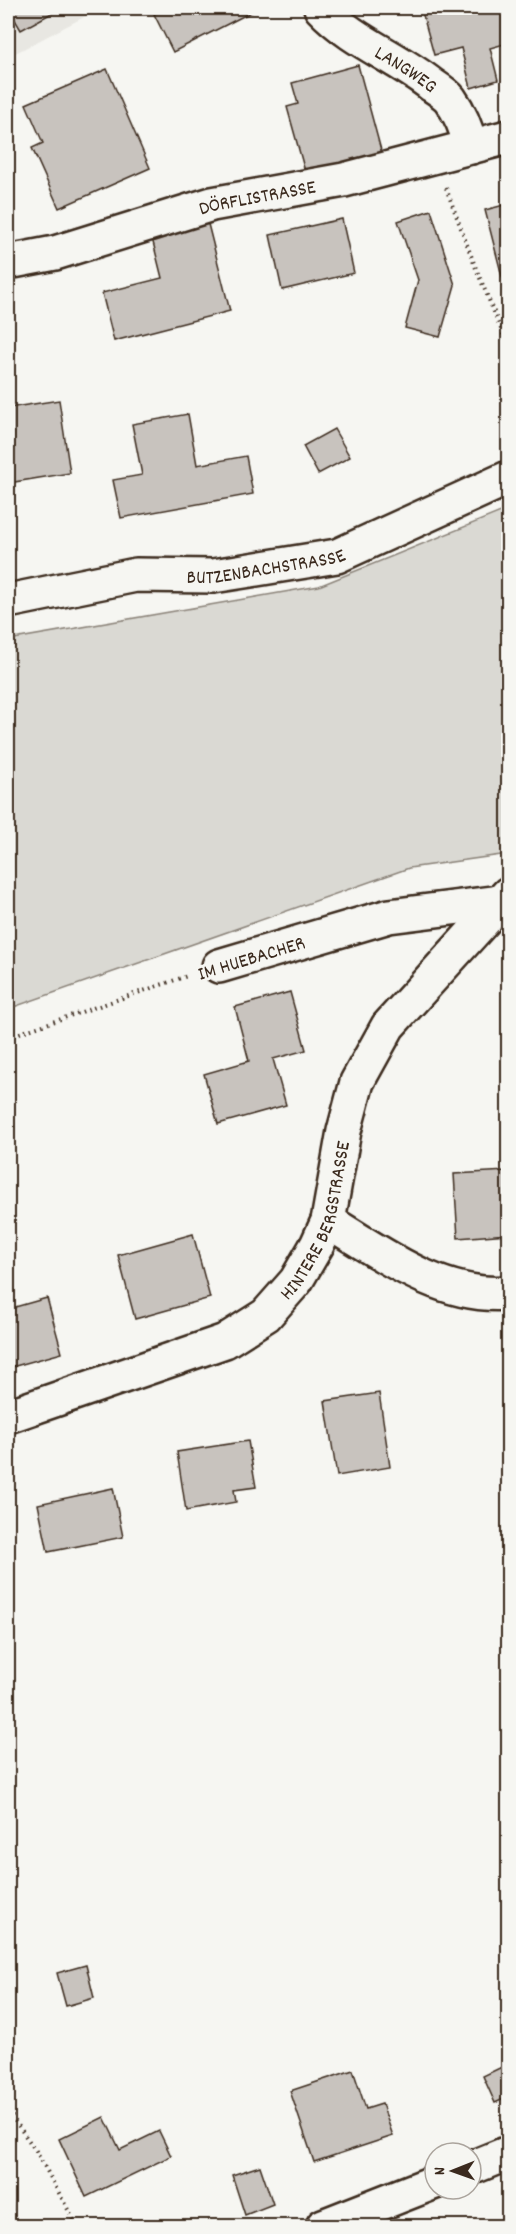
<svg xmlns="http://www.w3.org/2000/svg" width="516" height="2234" font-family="Dekko,sans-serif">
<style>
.built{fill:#e8e7e2}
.green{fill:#dad9d3;stroke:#8a8278;stroke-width:1.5}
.building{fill:#c8c3be;stroke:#3b2a1e;stroke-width:1.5}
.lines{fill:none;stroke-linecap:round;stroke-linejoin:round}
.minor-casing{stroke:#3b2a1e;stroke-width:38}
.path{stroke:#3b2a1e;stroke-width:4;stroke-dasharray:1.5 4.5;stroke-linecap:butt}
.minor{stroke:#f6f6f2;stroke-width:33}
.labels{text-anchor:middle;stroke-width:6;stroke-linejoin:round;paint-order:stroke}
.street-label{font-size:20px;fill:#3b2a1e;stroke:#f6f6f2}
</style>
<rect width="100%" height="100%" fill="#f6f6f2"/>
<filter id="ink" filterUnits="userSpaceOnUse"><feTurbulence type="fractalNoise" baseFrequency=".0167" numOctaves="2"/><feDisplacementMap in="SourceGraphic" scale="12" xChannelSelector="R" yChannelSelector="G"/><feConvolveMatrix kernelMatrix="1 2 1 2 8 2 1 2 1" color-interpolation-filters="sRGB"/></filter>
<g filter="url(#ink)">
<!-- built -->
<polygon class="built" points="8,8 101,8 8,57"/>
<!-- green -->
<polygon class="green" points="508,509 508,847 501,855 409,868 8,1009 8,640 319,586"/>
<!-- building -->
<g class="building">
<polygon points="8,8 61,8 21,30"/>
<polygon points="166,8 259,8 173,52 154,14"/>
<polygon points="421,8 506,8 508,16 508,43 490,48 498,80 471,88 461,48 434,55"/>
<polygon points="358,65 382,154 306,175 287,107 298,104 292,83"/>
<polygon points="107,69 150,168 59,208 32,148 43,143 26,104"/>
<polygon points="508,204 508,292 506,292 485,210"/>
<polygon points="431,210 455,285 440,337 405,328 418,280 398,221"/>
<polygon points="342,219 354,273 282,290 270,235"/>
<polygon points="207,220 230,311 114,341 102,293 162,278 151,234"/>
<polygon points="59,400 70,473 8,483 8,408"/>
<polygon points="188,414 197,465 246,456 253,494 121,518 113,480 142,475 132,424"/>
<polygon points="334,429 350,457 318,474 303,446"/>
<polygon points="290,992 306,1050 273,1059 286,1105 218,1124 204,1074 249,1061 235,1007"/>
<polygon points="507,1171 508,1234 458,1238 454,1174"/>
<polygon points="193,1234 210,1298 135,1319 118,1255"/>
<polygon points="47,1298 62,1353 8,1368 8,1309"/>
<polygon points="379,1393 390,1467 337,1476 325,1401"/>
<polygon points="248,1441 256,1487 234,1490 236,1502 186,1511 177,1452"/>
<polygon points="113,1488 123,1537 48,1552 38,1504"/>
<polygon points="86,1965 94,1998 66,2006 57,1973"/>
<polygon points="508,2064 508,2097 495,2103 483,2076"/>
<polygon points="353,2070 366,2109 382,2104 393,2136 314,2162 290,2091"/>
<polygon points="104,2117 120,2150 159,2131 171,2156 86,2197 59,2139"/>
<polygon points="260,2166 273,2204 245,2215 232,2175"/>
<polygon points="8,2196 11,2196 13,2226 8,2226"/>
</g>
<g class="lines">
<!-- minor casing -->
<g class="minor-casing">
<g id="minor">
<path id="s1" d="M321 8C352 41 397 57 432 85 438 89 446 94 450 99 460 113 467 131 471 147"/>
<path id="s2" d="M8 262 55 253 212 204 344 180 508 137"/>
<path id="s3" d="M8 601 136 575 213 576 337 556 508 478"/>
<polyline points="219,966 389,916 500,902"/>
<path d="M328 1221C382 1254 442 1299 508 1293"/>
<path id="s4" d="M8 1416 225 1341 266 1315 296 1281 317 1245 328 1221 344 1131 357 1082 388 1026 508 894"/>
<polyline points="471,2168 508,2153"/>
<polyline points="323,2226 435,2182"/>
</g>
</g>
<!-- path -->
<g class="path">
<polyline points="446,188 475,266 508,346"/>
<polyline points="8,1037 187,976"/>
<polyline points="8,2111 36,2151 77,2226"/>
</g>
<!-- minor -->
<use href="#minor" class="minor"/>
</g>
</g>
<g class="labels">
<!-- street labels -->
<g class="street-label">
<text dy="7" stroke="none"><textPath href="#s1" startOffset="105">LANGWEG</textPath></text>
<text dy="7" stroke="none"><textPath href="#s2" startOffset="258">DÖRFLISTRASSE</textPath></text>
<text dy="7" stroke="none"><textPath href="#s3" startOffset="261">BUTZENBACHSTRASSE</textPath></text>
<text transform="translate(251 957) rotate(-17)" y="7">IM HUEBACHER</text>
<text dy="7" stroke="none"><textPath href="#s4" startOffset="388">HINTERE BERGSTRASSE</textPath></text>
</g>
</g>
<!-- margin -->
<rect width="516" height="2234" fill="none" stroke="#f6f6f2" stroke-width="30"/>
<rect x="15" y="15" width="486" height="2204" fill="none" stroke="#3b2a1e" stroke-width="2" filter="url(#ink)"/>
<!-- north arrow -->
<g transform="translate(453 2171) rotate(269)"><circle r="28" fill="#f6f6f2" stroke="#aba49d" stroke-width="1.5"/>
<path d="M0-4.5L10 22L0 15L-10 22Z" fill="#3b2a1e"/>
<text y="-9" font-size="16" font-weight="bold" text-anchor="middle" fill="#3b2a1e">N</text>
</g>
</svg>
